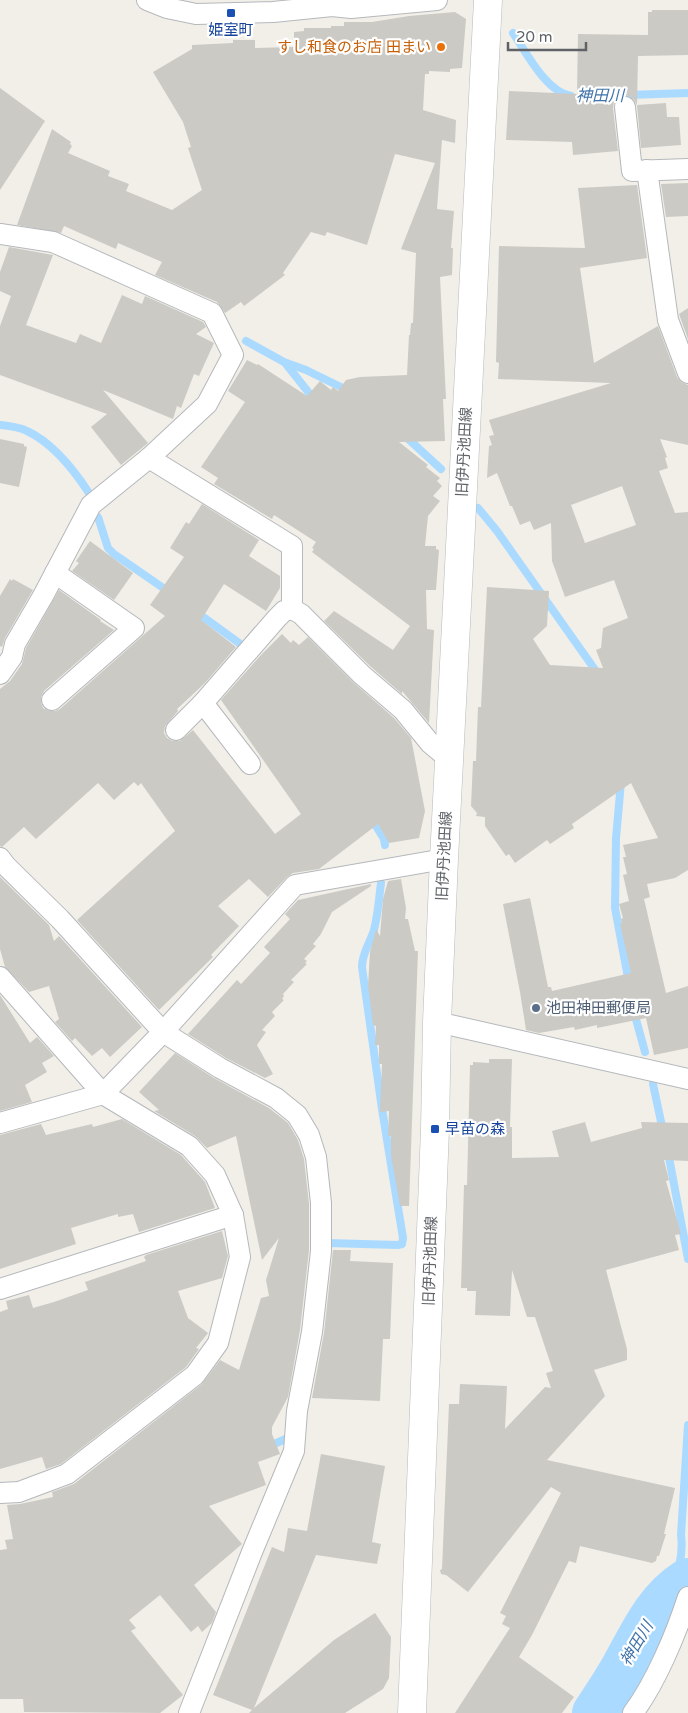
<svg xmlns="http://www.w3.org/2000/svg" width="688" height="1713" font-family="'Varela Round','Noto Sans JP',sans-serif">
<style>
.lines{fill:none;stroke-linecap:round;stroke-linejoin:round}
.stream{stroke:#aadaff;stroke-width:8}
.river{stroke:#aadaff;stroke-width:46}
.building{fill:#cccac5;fill-rule:evenodd}
.street-casing{stroke:#b5b8bc;stroke-width:22}
.secondary-casing{stroke:#b6babf;stroke-width:29}
.street{stroke:#fff;stroke-width:20}
.secondary{stroke:#fff;stroke-width:28}
.transit-dot{fill:#1a4fb4;stroke:#fff;stroke-width:2}
.food-dot{fill:#e8710a;stroke:#fff;stroke-width:2}
.service-dot{fill:#5c6f8a;stroke:#fff;stroke-width:2}
.labels{text-anchor:middle;stroke-width:4.5;stroke-linejoin:round;paint-order:stroke}
.transit-label{font-size:15px;fill:#164399;stroke:#fff}
.food-label{font-size:15px;fill:#c56008;stroke:#fff;text-anchor:end}
.street-label{font-size:15px;fill:#5f6368;stroke:#fff}
.service-label{font-size:15px;fill:#4e5e75;stroke:#fff;text-anchor:start}
.water-label{font-size:16px;font-style:italic;fill:#4174aa;stroke:#fff}
</style>
<rect width="100%" height="100%" fill="#f1efe8"/>
<g class="lines">
<!-- stream -->
<g class="stream">
<path d="M513 33C526 52 546 92 571 96"/>
<polyline points="627,95 688,93"/>
<polyline points="246,341 284,362 306,370 349,391"/>
<polyline points="286,364 309,393 312,401"/>
<path d="M0 425C9 426 19 427 27 431 53 443 74 470 89 493"/>
<polyline points="405,436 441,469"/>
<polyline points="478,508 497,531 598,674"/>
<polyline points="98,517 108,548 114,554 169,592"/>
<polyline points="195,611 239,643"/>
<polyline points="621,782 616,838 615,908 629,983"/>
<polyline points="371,818 384,839 385,845"/>
<polyline points="634,1012 645,1052"/>
<polyline points="653,1084 663,1131"/>
<polyline points="668,1152 688,1259"/>
<path d="M327 1243 398 1245 402 1244 403 1238 382 1109 362 967C362 953 370 943 374 930 378 914 379 898 381 883"/>
<polyline points="267,1447 288,1438"/>
<path d="M670 1595C677 1576 684 1555 681 1535L688 1425"/>
</g>
<!-- river -->
<path class="river" d="M595 1713C605 1698 615 1683 624 1667 642 1635 656 1601 688 1581"/>
</g>
<!-- building -->
<g class="building">
<polygon points="652,10 688,10 688,55 638,56 637,105 666,103 667,117 679,117 681,145 641,148 637,105 634,100 630,96 624,95 618,98 614,102 613,108 618,151 573,155 572,142 506,140 509,91 577,94 578,34 648,35 648,12 652,12"/>
<polygon points="455,12 466,19 462,68 450,69 450,72 429,71 429,74 425,74 423,110 456,120 455,143 442,140 437,209 454,211 451,248 453,248 452,275 440,277 446,399 443,399 445,441 399,442 428,465 426,467 440,478 437,481 442,486 433,496 440,501 428,516 425,546 436,546 436,549 439,550 436,590 426,590 427,629 434,630 429,723 402,691 402,694 370,666 324,621 334,611 393,650 410,626 312,552 314,549 312,548 316,542 274,515 272,519 214,484 218,478 201,467 245,402 228,391 247,360 257,365 258,364 307,396 320,381 331,390 333,387 338,391 346,380 360,377 407,375 409,335 410,335 411,323 413,323 416,253 401,249 435,163 395,154 367,245 327,232 325,236 311,232 283,273 285,275 244,306 241,302 225,313 217,302 155,275 162,262 118,243 116,249 64,226 61,233 17,225 52,129 71,142 70,144 72,146 68,153 110,171 108,176 129,184 126,191 172,210 202,190 188,148 191,147 183,122 153,72 192,49 192,45 233,43 233,40 255,40 255,48 294,47 294,32 304,31 304,28 331,28 331,26 344,26 344,22 372,22 409,16"/>
<polygon points="0,88 45,121 0,190"/>
<polygon points="688,183 688,216 666,217 661,184"/>
<path d="M637 185 647 258 580 268 594 363 658 326 677 377 681 382 688 385V445L660 439 667 457 665 458 668 468 659 471 675 513 688 512V870L675 878 647 884 650 897 644 899 666 993 688 986V1048L654 1055 646 1018 597 1028V1025L575 1030 574 1027 539 1033 526 1030 520 992 503 904 530 898 548 987H551L552 991 631 973 620 924 622 923 621 919 623 918 619 904 629 901 623 875 627 874 623 857H626L623 845 658 838 631 783 572 824 574 828 550 844 547 840 515 863 509 854 506 856 485 826V817L476 816 477 813 471 806 473 761H476L478 707H481L487 587 549 591 547 626 533 639 550 665 603 668 596 650 601 648 603 628 628 618 614 580 565 597 552 561 551 523 534 530 530 521 520 525 512 506H510L497 473 487 478 489 446 492 445 489 436 494 435 489 420 611 383 498 379 499 363 496 362 499 246 585 248 578 188ZM622 486 636 525 585 543 571 505Z"/>
<polygon points="9,247 53,255 26,325 76,343 80,334 101,343 122,295 142,304 145,296 203,322 206,327 196,334 214,343 199,376 194,374 181,408 177,406 173,419 103,390 148,443 121,465 91,427 107,414 0,375 0,326 11,296 0,291 0,272"/>
<polygon points="688,308 688,339 679,314"/>
<polygon points="0,439 24,444 24,446 27,447 19,487 0,483"/>
<polygon points="202,504 259,540 249,556 280,576 280,588 266,611 224,584 201,620 236,647 205,683 177,709 178,711 165,726 164,733 167,738 172,741 180,741 193,730 275,834 301,814 221,700 260,656 282,634 291,643 293,640 299,645 308,637 354,683 394,718 411,738 425,811 419,838 389,843 378,824 319,869 293,873 287,877 268,897 249,879 218,906 239,926 211,955 213,957 159,1010 77,920 175,831 141,783 138,786 134,782 114,800 98,783 36,839 24,827 2,847 0,846 0,689 10,681 22,664 26,648 59,590 101,620 100,621 114,630 44,691 41,697 41,703 43,708 49,711 55,711 60,709 165,616 150,605 184,557 170,548 186,522 189,524"/>
<polygon points="90,541 133,573 114,600 72,571 79,563 76,561"/>
<polygon points="10,579 12,581 13,579 33,590 5,638 2,647 0,646 0,596"/>
<polygon points="0,877 49,925 54,941 59,936 142,1027 110,1057 102,1048 92,1056 75,1038 72,1041 55,1022 59,1019 49,986 29,992 5,967 0,949"/>
<polygon points="401,879 406,908 405,919 408,919 415,951 418,951 409,1206 400,1206 391,1156 391,1136 388,1136 389,1111 380,1112 382,1064 379,1064 379,1045 375,1045 376,1026 373,1025 368,985 370,952 376,929 380,936 383,899 388,881"/>
<polygon points="371,884 371,886 332,912 321,934 313,944 316,946 304,959 307,961 305,963 307,964 291,980 294,982 283,994 284,996 282,999 284,1000 272,1012 275,1016 262,1030 266,1032 257,1045 273,1074 265,1078 226,1058 188,1034 237,980 241,984 270,953 264,947 290,919 285,914 298,900"/>
<polygon points="0,995 30,1043 37,1037 54,1056 42,1063 47,1072 25,1085 32,1102 0,1111"/>
<polygon points="175,1053 214,1078 269,1108 288,1123 298,1140 304,1159 309,1204 309,1250 300,1330 288,1397 272,1427 272,1434 280,1454 258,1462 266,1485 209,1506 242,1544 194,1585 216,1612 212,1623 202,1632 198,1626 191,1632 160,1595 129,1620 136,1628 131,1631 183,1695 160,1713 24,1712 23,1699 0,1699 0,1550 7,1549 5,1540 13,1539 7,1505 20,1504 53,1497 52,1492 74,1484 202,1384 220,1360 239,1370 261,1298 269,1296 266,1280 279,1238 262,1260 236,1136 207,1148 195,1136 154,1111 159,1110 139,1092"/>
<polygon points="489,1059 512,1059 510,1127 512,1127 512,1158 559,1157 552,1131 585,1122 591,1142 642,1128 641,1122 688,1123 688,1161 664,1160 669,1180 666,1181 681,1234 675,1235 679,1250 606,1270 627,1349 627,1360 594,1370 605,1396 547,1460 675,1488 664,1534 666,1534 659,1556 657,1556 656,1561 652,1563 580,1546 576,1563 569,1561 532,1635 519,1657 574,1697 562,1713 455,1713 510,1628 502,1624 506,1616 500,1613 561,1493 551,1487 468,1592 446,1575 441,1574 440,1570 442,1569 449,1404 459,1404 460,1384 507,1386 505,1429 545,1387 551,1388 546,1373 553,1371 535,1317 527,1317 512,1270 510,1316 475,1315 476,1291 467,1291 467,1288 461,1288 464,1185 467,1185 470,1065 473,1065 473,1062 489,1063"/>
<polygon points="122,1119 181,1155 205,1182 215,1208 139,1232 133,1214 118,1217 118,1214 71,1228 76,1244 0,1269 0,1135 41,1124 46,1135 92,1124 93,1127"/>
<polygon points="222,1231 228,1256 222,1278 178,1291 188,1318 208,1333 196,1348 199,1349 186,1367 61,1464 46,1469 42,1457 0,1469 0,1312 8,1309 6,1301 29,1295 33,1308 54,1302 88,1290 85,1282 146,1261 144,1257 146,1255"/>
<polygon points="333,1250 351,1250 350,1261 393,1263 390,1339 383,1339 380,1401 312,1398 324,1333"/>
<polygon points="321,1454 385,1466 372,1542 381,1544 377,1564 316,1555 254,1708 334,1640 375,1613 391,1637 389,1678 383,1689 345,1713 249,1713 252,1710 213,1695 272,1547 284,1552 288,1528 307,1531"/>
</g>
<g class="lines">
<!-- street casing -->
<g class="street-casing">
<g id="street">
<polyline points="147,0 167,8 196,14 273,12 332,6 351,8 437,0"/>
<polyline points="625,107 632,171 688,169"/>
<polyline points="647,170 668,320 688,373"/>
<polyline points="0,234 53,242 212,313 233,355 207,404 149,458 91,505 43,596 15,644 12,657 0,674"/>
<polyline points="149,458 292,546 292,609 301,614 362,675 403,710 430,743 449,759"/>
<polyline points="52,700 134,628 55,573"/>
<polyline points="203,703 250,764"/>
<polyline points="176,730 203,703 277,618 284,611 292,609"/>
<polyline points="0,858 6,866 60,919 163,1032 220,1068 276,1098 297,1115 309,1135 316,1157 321,1203 321,1251 312,1332 297,1411 294,1451 252,1552 189,1713"/>
<polyline points="0,977 103,1094 189,1146 215,1175 233,1215 240,1257 218,1343 195,1375 67,1474 19,1492 0,1493"/>
<polyline points="437,1022 688,1079"/>
<polyline points="0,1123 103,1094 163,1032 295,885 444,859"/>
<polyline points="0,1289 233,1215"/>
<path d="M633 1713C656 1682 676 1634 688 1597"/>
</g>
</g>
<!-- secondary casing -->
<g class="secondary-casing">
<polyline id="secondary" points="412,1713 435,1129 437,1022 444,859 488,0"/>
</g>
<!-- street -->
<use href="#street" class="street"/>
<!-- secondary -->
<use href="#secondary" class="secondary"/>
</g>
<!-- markers -->
<g class="transit-dot">
<rect x="226" y="8" width="10" height="10" rx="2.5"/>
<rect x="430" y="1124" width="10" height="10" rx="2.5"/>
</g>
<circle class="food-dot" cx="441" cy="47" r="5"/>
<circle class="service-dot" cx="536" cy="1008" r="5"/>
<g class="labels">
<!-- transit labels -->
<g class="transit-label">
<text x="231" y="35">姫室町</text>
<text x="445" y="1134" text-anchor="start">早苗の森</text>
</g>
<!-- food labels -->
<g class="food-label">
<text x="431" y="52">すし和食のお店 田まい</text>
</g>
<!-- street labels -->
<g class="street-label">
<text transform="translate(464 452) rotate(-87)" y="5">旧伊丹池田線</text>
<text transform="translate(444 856) rotate(-87)" y="5">旧伊丹池田線</text>
<text transform="translate(430 1261) rotate(-88)" y="5">旧伊丹池田線</text>
</g>
<!-- service labels -->
<g class="service-label">
<text x="546" y="1013">池田神田郵便局</text>
</g>
<!-- water labels -->
<g class="water-label">
<text x="600" y="101">神田川</text>
<text transform="translate(636 1643) rotate(-59)" y="6">神田川</text>
</g>
</g>
<!-- scale -->
<path d="M508 42v8h78v-8" fill="none" stroke="#5f6368" stroke-width="2.5"/>
<text x="516" y="42" font-size="15" fill="#5f6368" stroke="#ffffff" stroke-width="4" paint-order="stroke">20 m</text>
</svg>
